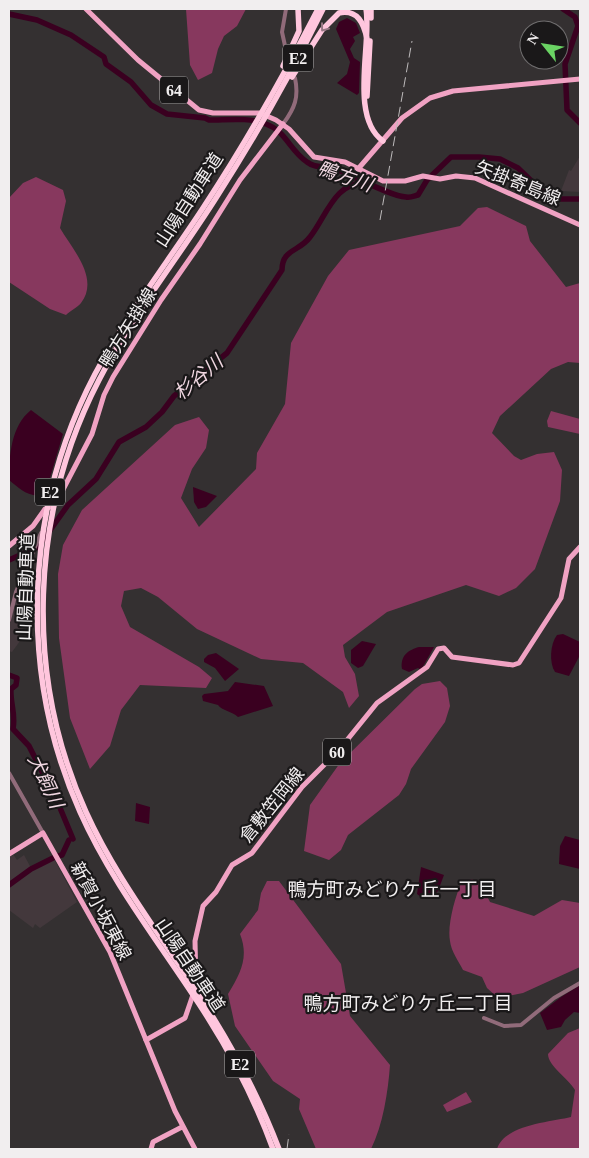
<svg xmlns="http://www.w3.org/2000/svg" width="589" height="1158" font-family="'Times New Roman','Noto Sans JP',serif">
<style>
.built{fill:#43383c}
.green{fill:#87385e}
.water{fill:#3a0020}
.lines{fill:none;stroke-linecap:round;stroke-linejoin:round}
.river{stroke:#3a0020;stroke-width:5.5}
.minor{stroke:#916b7a;stroke-width:4}
.major{stroke:#f0a2c3;stroke-width:5}
.highway{stroke:#ffc6dd;stroke-width:5.5}
.rail{stroke:#bebbbc;stroke-width:1;stroke-dasharray:10 5;stroke-linecap:butt}
.oneway{stroke:#987885}
.labels{text-anchor:middle;stroke-width:4.5;stroke-linejoin:round;paint-order:stroke}
.shield{fill:#1a1819;stroke:#b0aeaf;stroke-width:1}
.shield-label{font-size:16px;font-weight:bold;fill:#f1eeef}
.street-label{font-size:18px;fill:#f1eeef;stroke:#1a1819}
.water-label{font-size:19px;font-style:italic;fill:#f0d7e1;stroke:#1a1819}
.neighbourhood-label{font-size:19px;fill:#f1eeef;stroke:#1a1819}
</style>
<rect width="100%" height="100%" fill="#343031"/>
<!-- built -->
<g class="built">
<polygon points="580,156 580,192 561,191 569,170 571,171"/>
<polygon points="18,590 21,591 25,604 24,621 20,641 12,652 9,651 10,623"/>
<polygon points="13,854 17,860 24,855 31,868 9,884 9,856"/>
<polygon points="54,859 77,902 40,928 35,924 33,928 9,910 9,885 28,871"/>
</g>
<!-- green -->
<g class="green">
<polygon points="186,9 246,9 237,26 224,36 218,49 212,73 198,80 190,65"/>
<path d="M36 177 63 190 66 201 60 228C72 249 100 278 81 303 78 307 70 311 66 315L50 309 9 282V198L23 183Z"/>
<polygon points="487,207 526,226 530,241 566,287 580,283 580,363 568,362 551,369 500,416 492,433 514,456 521,460 537,454 554,452 562,470 560,501 535,569 516,588 499,596 466,585 387,612 343,645 345,657 355,674 359,696 349,708 343,692 303,663 261,659 197,629 158,597 141,588 124,591 121,606 130,627 199,667 212,678 206,688 140,685 121,710 110,746 90,769 70,718 59,638 58,574 63,545 82,510 175,425 199,417 209,430 206,448 192,469 181,498 199,527 256,469 257,453 285,404 291,343 328,276 349,250 460,226 478,208"/>
<polygon points="551,411 580,419 580,434 548,427 547,421"/>
<polygon points="440,681 447,688 450,706 445,722 411,769 406,784 399,795 348,835 341,850 329,860 304,851 310,805 340,763 415,689 422,684"/>
<path d="M472 879 481 884 490 902 534 916 562 900 580 903V967L523 993 498 998 487 988 482 977 463 970C459 962 451 951 450 941 447 925 455 898 461 883Z"/>
<path d="M267 881H279L341 964 350 1016 390 1065C388 1092 383 1125 371 1149H316L299 1109 300 1099 273 1081 235 1026 228 994C241 973 249 957 240 934L258 910 261 893Z"/>
<path d="M580 1028V1149H497C504 1125 550 1122 571 1117L575 1090C568 1078 548 1066 548 1054L568 1033Z"/>
<polygon points="466,1092 472,1102 447,1112 443,1105"/>
</g>
<!-- water -->
<g class="water">
<polygon points="347,18 356,23 360,33 353,37 355,41 350,49 354,58 360,62 359,93 357,95 337,83 347,74 350,62 336,29 339,22"/>
<path d="M31 410 63 434 47 488 38 496C24 494 19 488 9 480 9 456 11 426 31 410Z"/>
<polygon points="193,487 217,496 206,507 198,509 194,502"/>
<path d="M563 634 580 642V655L569 676 555 672C549 663 550 644 557 635Z"/>
<polygon points="362,641 376,644 363,666 358,668 351,663 351,650"/>
<path d="M419 647H434L421 670 418 668 409 672 402 669C400 656 408 650 419 647Z"/>
<polygon points="216,653 239,669 225,681 215,668 204,662 204,659 208,655"/>
<path d="M235 682 264 686 273 706 238 717C232 711 222 711 218 705L203 701 202 696 204 694 228 691Z"/>
<polygon points="136,803 150,807 149,824 135,821"/>
<polygon points="565,836 580,840 580,869 559,864 560,846"/>
<polygon points="421,867 444,875 438,891 434,895 421,897 417,894"/>
<polygon points="580,985 580,1013 574,1012 565,1020 561,1027 547,1030 540,1013 561,997"/>
</g>
<g class="lines">
<!-- river -->
<g class="river">
<polyline points="563,9 575,17 578,26 565,64 567,110 580,123"/>
<path d="M9 14 37 20 71 35 104 57 106 64 131 82 151 105 167 114 205 118 209 120C228 120 248 117 266 124 286 131 290 151 307 162 316 169 326 166 336 169 354 176 390 196 406 197 410 198 414 196 418 195L427 180 451 157H479L500 159 518 168 547 196 556 199H580"/>
<path d="M9 560 38 547 68 505 96 479 119 442 146 427 162 412 174 396 227 353 282 270C282 249 299 252 310 237 326 217 335 181 366 183"/>
<path d="M9 675 17 678 16 685 11 689C10 703 16 714 13 729L29 746 58 803 73 839"/>
<polyline points="58,856 62,855 69,840"/>
<polyline points="9,885 31,869 53,858"/>
</g>
<!-- minor -->
<g class="minor">
<polyline points="286,9 282,32 287,55"/>
<path d="M283 124C295 108 299 97 295 78"/>
<polyline points="9,620 16,592 41,533"/>
<polyline points="9,773 43,833"/>
<polyline points="484,1018 504,1026 521,1025 554,998 580,983"/>
</g>
<!-- major -->
<g class="major">
<polyline points="86,9 138,60 199,110 213,113 260,113 276,120 289,129 314,157 345,162 383,181 405,181 423,176 440,179 456,176 475,178 580,225"/>
<polyline points="358,169 402,118 430,98 453,91 580,79"/>
<polyline points="57,501 92,434 104,395 113,377 161,300 200,244 240,180 283,124"/>
<polyline points="9,546 33,526 45,509 50,507"/>
<polyline points="9,854 43,833 110,952 175,1111 195,1149"/>
<polyline points="146,1040 185,1018 196,986 195,941 203,906 216,892 232,865 252,853 302,787 339,750 377,703 427,667 438,649 444,648 452,657 513,665 519,663 561,598 569,559 580,547"/>
<polyline points="151,1149 153,1142 182,1127"/>
</g>
<!-- highway -->
<g class="highway">
<path d="M366 9C372 43 349 117 383 141"/>
<polyline points="371,18 371,9"/>
<polyline points="283,66 299,31 298,9"/>
<path d="M292 77 322 30 339 13C358 9 364 24 367 39"/>
<polyline points="367,96 370,41"/>
<path d="M273 1149C256 1103 234 1059 208 1018 165 950 113 886 80 812 18 673 24 509 95 374 126 316 167 263 203 208 245 144 283 77 318 9"/>
<path d="M279 1149C257 1091 227 1037 193 986 156 929 114 874 86 812 24 675 30 513 99 380 132 316 178 258 216 198 255 137 291 74 323 9"/>
</g>
<!-- rail -->
<g class="rail">
<polyline points="380,220 412,41"/>
<polyline points="287,1149 289,1134"/>
</g>
</g>
<!-- one-way arrows -->
<defs><path id="oneway-chevron" d="M-2-3.5L2.5 0L-2 3.5" fill="none" stroke-width="1.6" stroke-linecap="round" stroke-linejoin="round" transform="scale(1.25)"/></defs>
<use class="oneway" href="#oneway-chevron" transform="translate(324 28) rotate(127)"/>
<g class="labels">
<!-- shield labels -->
<g class="shield">
<rect x="283" y="44.5" width="30" height="27" rx="4"/>
<rect x="160" y="76.5" width="28" height="27" rx="4"/>
<rect x="35" y="478.5" width="30" height="27" rx="4"/>
<rect x="323" y="738.5" width="28" height="27" rx="4"/>
<rect x="225" y="1050.5" width="30" height="27" rx="4"/>
</g>
<g class="shield-label">
<text x="298" y="64">E2</text>
<text x="174" y="96">64</text>
<text x="50" y="498">E2</text>
<text x="337" y="758">60</text>
<text x="240" y="1070">E2</text>
</g>
<!-- street labels -->
<g class="street-label">
<text transform="translate(518 183) rotate(22)" y="6">矢掛寄島線</text>
<text transform="translate(189 200) rotate(-57)" y="6">山陽自動車道</text>
<text transform="translate(128 328) rotate(-58)" y="6">鴨方矢掛線</text>
<text transform="translate(26 587) rotate(-88)" y="6">山陽自動車道</text>
<text transform="translate(272 805) rotate(-51)" y="6">倉敷笠岡線</text>
<text transform="translate(101 911) rotate(62)" y="6">新賀小坂東線</text>
<text transform="translate(190 965) rotate(56)" y="6">山陽自動車道</text>
</g>
<!-- water labels -->
<g class="water-label">
<text transform="translate(345 176) rotate(19)" y="7">鴨方川</text>
<text transform="translate(198 377) rotate(-40)" y="7">杉谷川</text>
<text transform="translate(46 781) rotate(65)" y="7">犬飼川</text>
</g>
<!-- neighbourhood labels -->
<g class="neighbourhood-label">
<text x="392" y="896">鴨方町みどりケ丘一丁目</text>
<text x="408" y="1010">鴨方町みどりケ丘二丁目</text>
</g>
</g>
<!-- border -->
<rect width="589" height="1158" fill="none" stroke="#f1eeef" stroke-width="20"/>
<!-- north arrow -->
<g transform="translate(544 45) rotate(300)"><circle r="24" fill="#1a1819" stroke="#706e6f"/>
<path d="M0-4L9 19L0 12L-9 19Z" fill="#6ad363"/>
<text y="-8" font-size="14" font-weight="bold" text-anchor="middle" fill="#f1eeef">N</text>
</g>
</svg>
